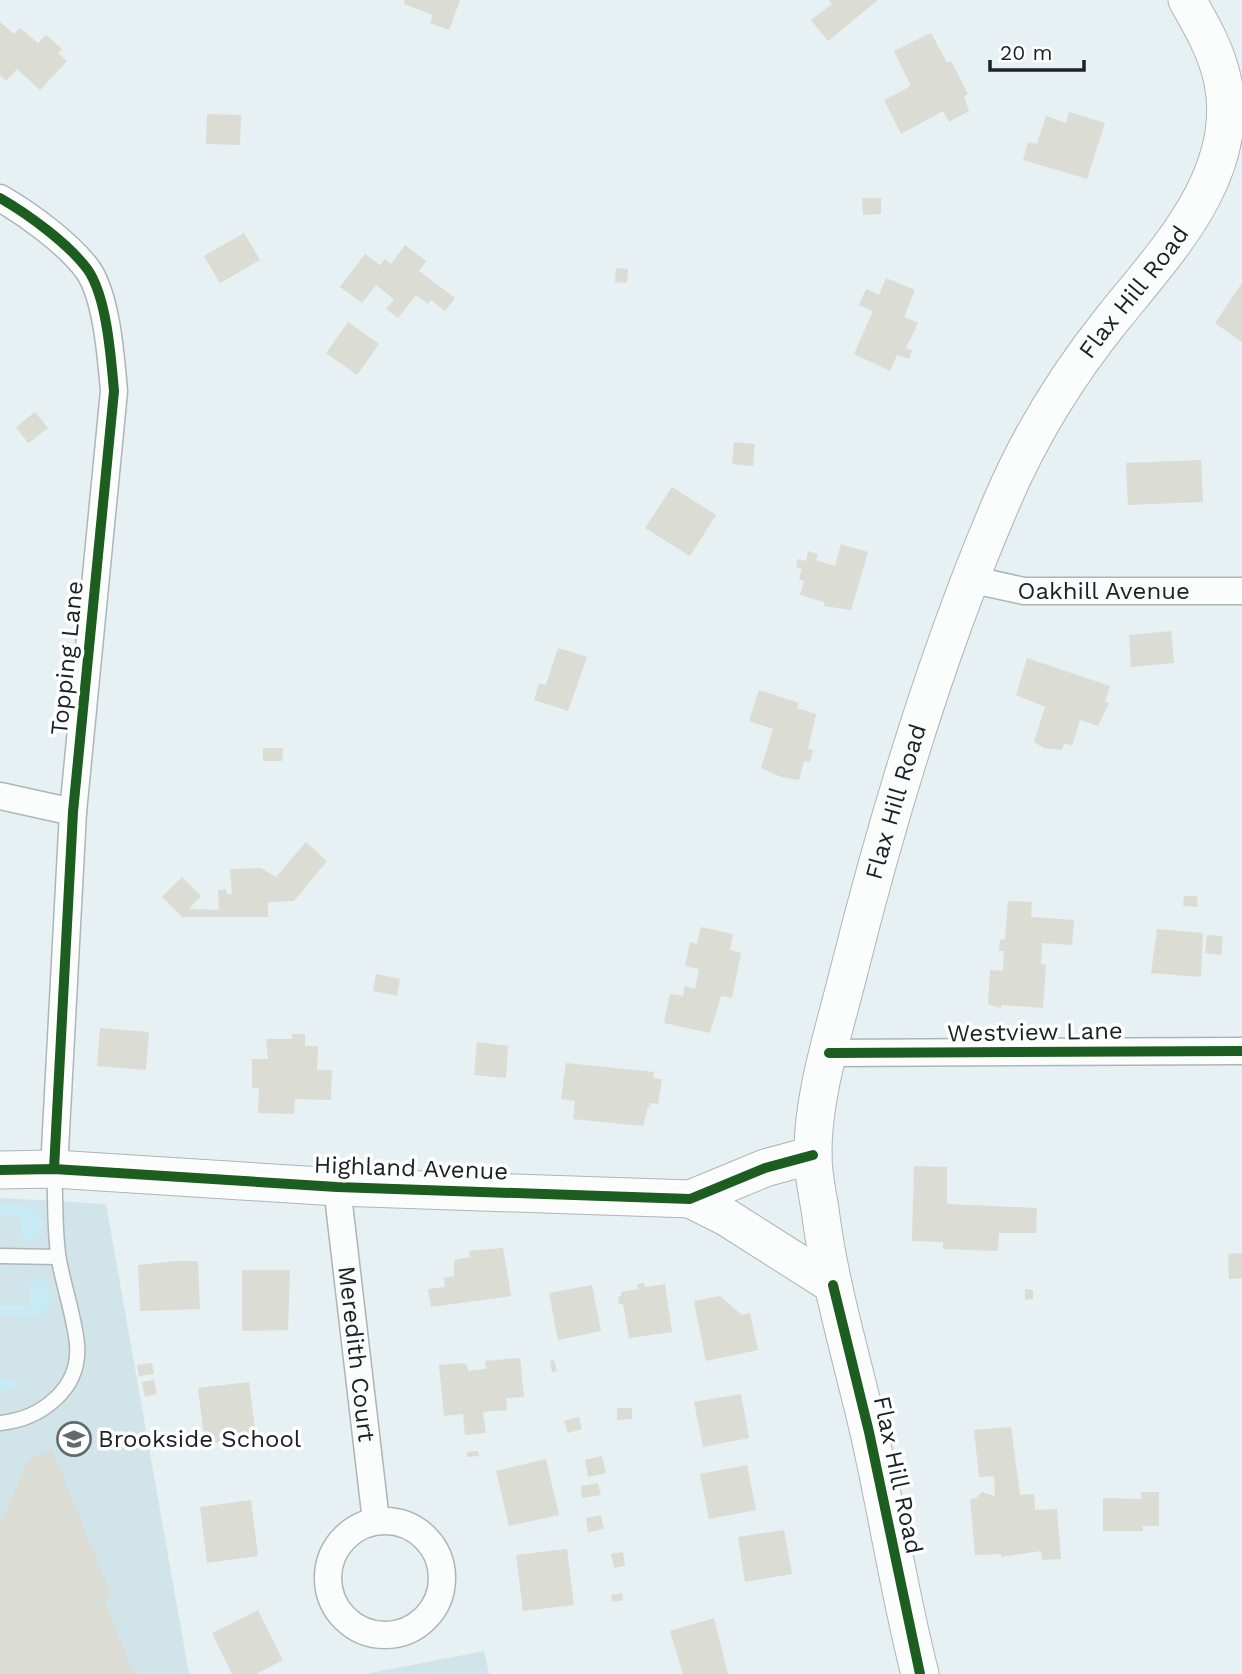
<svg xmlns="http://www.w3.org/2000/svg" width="1242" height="1674" font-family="'Work Sans',sans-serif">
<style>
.built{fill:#d1e4e9}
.green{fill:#c7eaf4}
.building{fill:#dbdcd3}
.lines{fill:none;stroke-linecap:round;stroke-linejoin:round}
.lane-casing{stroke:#aeb5b7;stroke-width:17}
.street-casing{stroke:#aeb5b7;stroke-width:29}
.secondary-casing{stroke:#aeb5b7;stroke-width:39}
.lane{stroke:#fbfdfd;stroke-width:14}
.street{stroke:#fbfdfd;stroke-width:26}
.secondary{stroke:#fbfdfd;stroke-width:37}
.cycleway-casing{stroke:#fff;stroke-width:15}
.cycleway{stroke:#1b5e20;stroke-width:10}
.labels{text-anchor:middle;stroke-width:7;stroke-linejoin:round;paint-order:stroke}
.street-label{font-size:24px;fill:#1b2223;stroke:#fff}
.poi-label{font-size:24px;fill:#1b2223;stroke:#fff;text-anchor:start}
</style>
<rect width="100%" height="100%" fill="#e7f0f3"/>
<!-- built -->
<g class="built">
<polygon points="0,1198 106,1204 189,1674 0,1674"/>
<polygon points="484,1651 489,1674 366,1674"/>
</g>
<!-- green -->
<g class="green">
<polygon points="0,1203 35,1206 43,1223 38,1235 29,1241 22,1240 19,1217 0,1216"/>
<path d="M37 1278 44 1280C56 1292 51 1310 35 1316 25 1319 10 1316 0 1315V1305L29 1306V1285Z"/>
<polygon points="0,1378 22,1382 0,1394"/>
</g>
<!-- building -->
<g class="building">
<polygon points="405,0 460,0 449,30 430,23 433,15 404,4"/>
<polygon points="829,0 878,0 828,41 811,20 832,4"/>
<polygon points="0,22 14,34 20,28 38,43 46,35 62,49 58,53 67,61 40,90 17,69 6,81 0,75"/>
<polygon points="931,33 947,63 951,61 968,94 964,96 969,111 949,122 943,111 901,134 884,100 911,86 894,51"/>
<polygon points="1069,112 1105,123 1087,179 1023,160 1028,142 1037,144 1046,116 1066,123"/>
<polygon points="207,114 241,115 240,145 206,144"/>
<polygon points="862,198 881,198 881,214 863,215"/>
<polygon points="244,233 260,260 220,283 204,256"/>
<polygon points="405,245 426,261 419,271 455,298 445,311 431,300 428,304 416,295 398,318 386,309 394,299 376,285 362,303 340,287 365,254 380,265 385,259 391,264"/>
<polygon points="616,268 628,269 627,283 615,282"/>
<polygon points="886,278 915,290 904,317 918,323 906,348 912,350 909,359 897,355 890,371 854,354 873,311 859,305 866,289 879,295"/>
<polygon points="1242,283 1242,342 1215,323"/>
<polygon points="348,322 379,344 357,375 326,353"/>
<polygon points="35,412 48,428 28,443 16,427"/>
<polygon points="734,442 755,444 753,466 732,464"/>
<polygon points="1201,460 1203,502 1128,505 1126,463"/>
<polygon points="672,487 716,515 690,556 645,528"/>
<polygon points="841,544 868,552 851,610 824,606 824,602 800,595 804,581 799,579 802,569 796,567 798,559 806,561 808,551 818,554 816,560 835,566"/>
<polygon points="1171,631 1174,663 1131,667 1129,635"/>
<polygon points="558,648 587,657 568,711 534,700 539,683 546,685"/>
<polygon points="1027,658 1110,686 1105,702 1109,703 1098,726 1080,720 1072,746 1064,743 1062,750 1044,748 1034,742 1045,707 1016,695"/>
<polygon points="759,690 799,703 797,708 816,714 808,749 813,750 810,762 804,761 799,780 781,777 761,768 773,729 749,721"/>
<polygon points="263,748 283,748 282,761 263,761"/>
<polygon points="306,842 327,861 294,901 268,902 268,917 182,917 162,897 182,877 201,896 189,909 219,910 218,890 226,889 227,894 232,894 230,869 261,868 276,877"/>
<polygon points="1184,896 1197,896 1198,907 1183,906"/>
<polygon points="1008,901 1032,902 1031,917 1074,920 1072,945 1042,943 1041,964 1046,965 1043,1008 1001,1005 1001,1008 988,1004 990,970 1003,971 1004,951 999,951 1000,940 1005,939"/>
<polygon points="701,927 733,934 730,950 741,953 732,998 721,996 710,1033 664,1023 670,994 683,996 685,986 695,989 699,969 685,966 690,942 697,944"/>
<polygon points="1157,929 1203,933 1201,977 1151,973"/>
<polygon points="1207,935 1223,936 1221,955 1205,953"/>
<polygon points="376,974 400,979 397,996 373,991"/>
<polygon points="100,1028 149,1032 146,1070 97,1066"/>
<polygon points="292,1034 305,1034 305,1046 318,1046 317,1070 332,1070 331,1100 295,1099 294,1114 258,1113 259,1088 252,1088 252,1059 268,1059 266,1039 292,1039"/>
<polygon points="477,1042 508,1046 506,1078 474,1075"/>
<polygon points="566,1063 654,1072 653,1078 662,1079 658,1104 649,1103 651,1108 648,1107 643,1126 573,1119 575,1101 561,1099"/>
<polygon points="914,1166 947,1167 947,1204 1037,1208 1036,1233 999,1233 998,1251 943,1249 943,1242 912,1241"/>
<polygon points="503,1248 511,1296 431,1307 428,1289 445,1287 444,1278 454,1276 454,1260 470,1257 469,1251"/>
<polygon points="1242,1253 1242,1278 1229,1279 1228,1254"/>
<polygon points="177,1261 198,1261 200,1309 140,1311 138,1265"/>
<polygon points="242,1270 290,1270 288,1330 242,1331"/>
<polygon points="644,1283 645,1287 665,1284 672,1332 629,1338 623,1304 619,1304 618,1297 621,1296 621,1292 638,1289 637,1284"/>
<polygon points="592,1285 601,1331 558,1340 549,1293"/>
<polygon points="1025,1289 1033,1290 1033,1299 1025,1300"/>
<polygon points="720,1296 742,1315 750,1313 758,1350 706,1361 694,1301"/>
<polygon points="520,1358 524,1397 506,1398 507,1410 483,1412 486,1433 465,1435 463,1414 444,1416 439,1365 460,1363 467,1365 468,1371 486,1369 485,1361"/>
<polygon points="554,1360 557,1371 552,1372 550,1361"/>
<polygon points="152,1363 154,1374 139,1376 137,1365"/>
<polygon points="154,1380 157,1394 145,1397 142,1382"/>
<polygon points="249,1382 256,1437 205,1444 198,1388"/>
<polygon points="741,1394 749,1438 703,1447 694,1402"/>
<polygon points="617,1408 632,1408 632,1419 617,1420"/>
<polygon points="579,1417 582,1429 568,1433 564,1421"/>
<polygon points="1011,1427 1020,1495 1034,1494 1035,1510 1057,1509 1061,1559 1042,1560 1041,1551 1001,1557 1001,1554 975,1555 970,1499 976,1498 982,1492 995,1496 994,1476 979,1477 974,1430"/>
<polygon points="52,1449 112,1597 104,1600 134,1674 0,1674 0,1527 28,1460"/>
<polygon points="478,1451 479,1456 467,1457 467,1452"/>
<polygon points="602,1456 606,1473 588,1477 585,1460"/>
<polygon points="546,1459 559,1515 509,1526 496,1471"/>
<polygon points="747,1465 756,1510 709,1519 700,1474"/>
<polygon points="598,1483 601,1495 582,1498 581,1486"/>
<polygon points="1141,1492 1159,1492 1159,1526 1143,1526 1143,1531 1103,1531 1103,1498 1141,1499"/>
<polygon points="251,1500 258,1556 207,1563 200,1507"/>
<polygon points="601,1515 604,1529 588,1532 586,1518"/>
<polygon points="784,1530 792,1574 745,1582 738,1537"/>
<polygon points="567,1549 574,1605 523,1611 516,1555"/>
<polygon points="623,1552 625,1566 614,1568 611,1554"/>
<polygon points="622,1593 623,1600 612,1602 611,1595"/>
<polygon points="258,1610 283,1660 256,1674 232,1674 212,1633"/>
<polygon points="714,1618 728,1674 683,1674 670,1631"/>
</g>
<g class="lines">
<!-- lane casing -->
<g class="lane-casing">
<g id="lane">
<polyline points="0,1256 58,1257"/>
<path d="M0 1423C41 1419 81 1389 77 1344 74 1315 64 1288 59 1260 54 1231 56 1199 54 1169"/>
</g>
</g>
<!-- street casing -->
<g class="street-casing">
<g id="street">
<path d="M0 198C28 214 69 244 88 270 107 298 111 358 114 391L73 812 54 1169"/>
<path id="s1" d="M969 579 1024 591H1242"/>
<polyline points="0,796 73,812"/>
<polyline points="829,1053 1242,1051"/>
<path id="s2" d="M337 1187 376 1521"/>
<circle cx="385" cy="1578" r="57"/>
</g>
</g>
<!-- secondary casing -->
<g class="secondary-casing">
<g id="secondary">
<polyline points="0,1170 54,1169 337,1187 690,1199 765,1168 813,1155"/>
<polyline points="690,1199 726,1217 833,1285"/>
<path id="s3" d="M920 1674C899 1593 887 1510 868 1428 851 1355 829 1283 820 1209 817 1192 813 1173 813 1156 812 1096 835 1028 849 971 889 812 937 652 1002 501 1030 435 1068 374 1113 318 1166 252 1241 175 1223 82 1217 52 1202 26 1187 0"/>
</g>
</g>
<!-- lane -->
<use href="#lane" class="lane"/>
<!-- street -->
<use href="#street" class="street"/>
<!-- secondary -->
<use href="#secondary" class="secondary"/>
<!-- cycleway casing -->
<g class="cycleway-casing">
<g id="cycleway">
<path d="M0 198C28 214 69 244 88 270 107 298 111 358 114 391L73 812 54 1169"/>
<polyline points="829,1053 1242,1051"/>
<polyline points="0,1170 54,1169 337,1187 690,1199 765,1168 813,1155"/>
<polyline points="833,1285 869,1432 920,1674"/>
</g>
</g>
<!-- cycleway -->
<use href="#cycleway" class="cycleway"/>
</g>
<!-- icons -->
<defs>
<g id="school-ring" transform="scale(1.75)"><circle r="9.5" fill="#fff" stroke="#626a6c" stroke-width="1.5"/><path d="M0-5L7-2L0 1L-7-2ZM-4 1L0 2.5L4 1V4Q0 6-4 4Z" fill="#626a6c"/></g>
</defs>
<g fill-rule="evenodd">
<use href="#school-ring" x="74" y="1439"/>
</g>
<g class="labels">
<!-- street labels -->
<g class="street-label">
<text dy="8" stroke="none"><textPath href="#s3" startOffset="1461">Flax Hill Road</textPath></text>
<text dy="8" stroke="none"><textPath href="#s1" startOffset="136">Oakhill Avenue</textPath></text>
<text transform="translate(67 658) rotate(-84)" y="8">Topping Lane</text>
<text dy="8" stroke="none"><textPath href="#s3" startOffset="894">Flax Hill Road</textPath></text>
<text transform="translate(1035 1032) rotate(-1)" y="8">Westview Lane</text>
<text transform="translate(411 1168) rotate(2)" y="8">Highland Avenue</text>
<text dy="8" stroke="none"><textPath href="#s2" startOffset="168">Meredith Court</textPath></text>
<text transform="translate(898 1475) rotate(78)" y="8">Flax Hill Road</text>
</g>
<!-- poi labels -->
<g class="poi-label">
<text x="98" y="1447">Brookside School</text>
</g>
</g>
<!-- scale -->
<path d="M990 60v10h94v-10" fill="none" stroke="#1b2223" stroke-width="3.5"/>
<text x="1000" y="60" font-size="21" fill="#1b2223" stroke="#ffffff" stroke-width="5" paint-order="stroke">20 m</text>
</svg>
